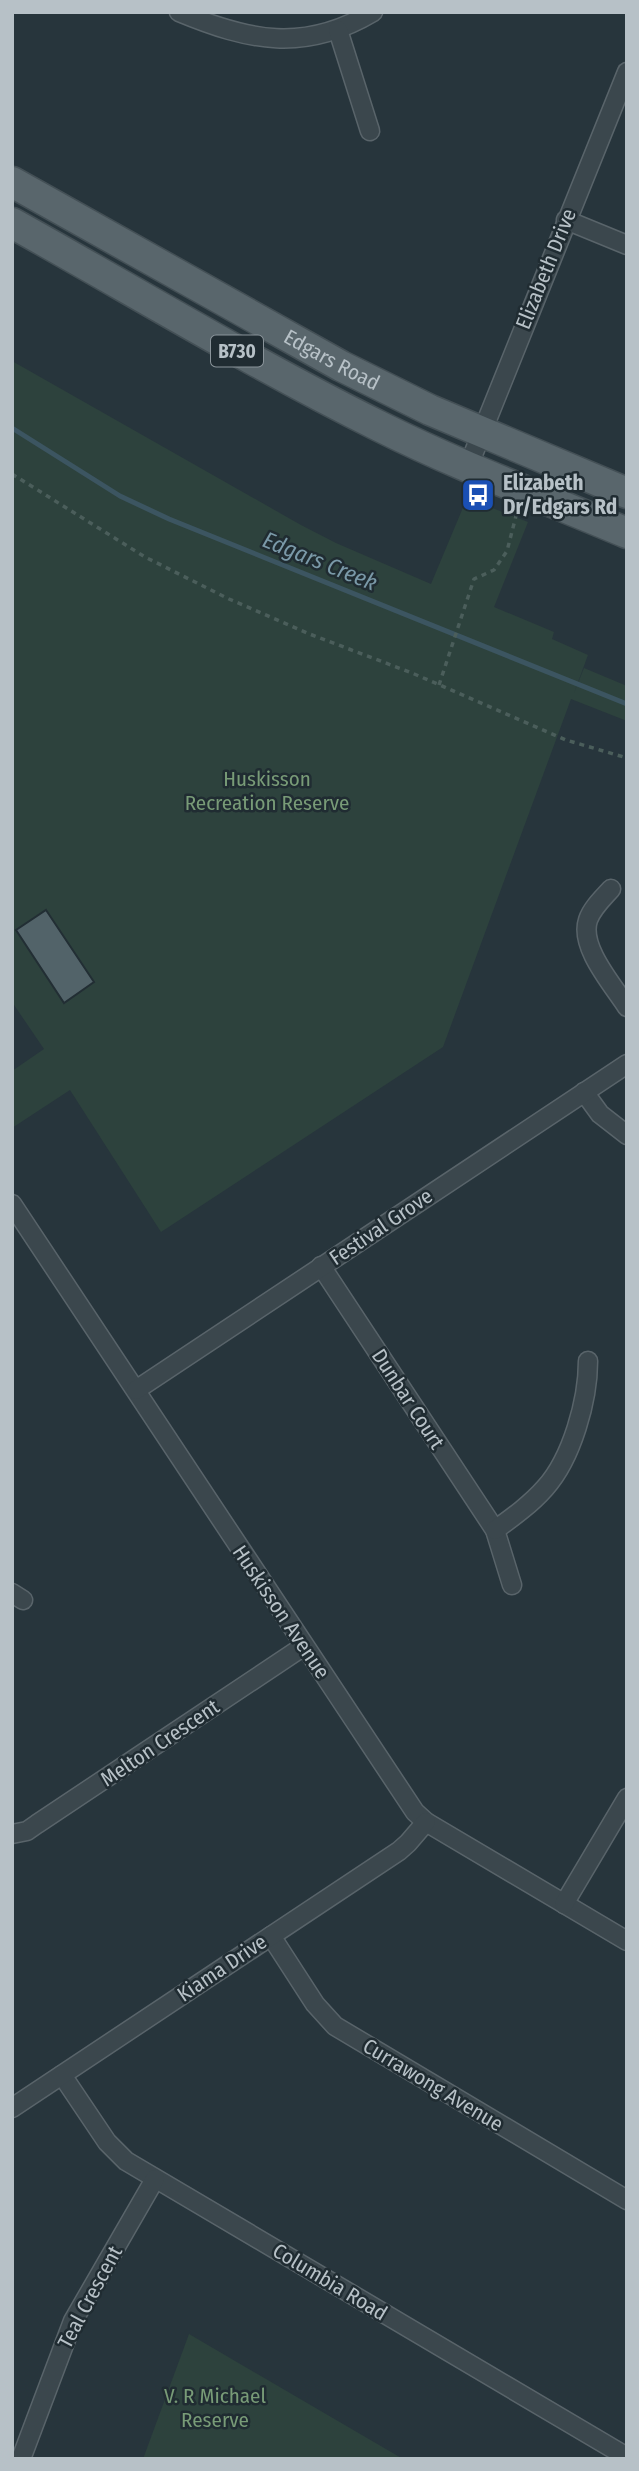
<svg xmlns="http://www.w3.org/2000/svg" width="639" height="2471" font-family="'Fira Sans Condensed',sans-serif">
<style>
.green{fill:#2d423d}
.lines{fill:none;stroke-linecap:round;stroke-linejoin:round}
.stream{stroke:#3c5561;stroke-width:5}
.building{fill:#526369;stroke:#222e34;stroke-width:2}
.street-casing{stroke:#59646a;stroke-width:21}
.primary-casing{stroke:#445056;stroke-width:33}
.path{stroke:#4b5e5b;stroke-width:3.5;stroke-dasharray:5 5;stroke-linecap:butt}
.street{stroke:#3b474d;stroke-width:18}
.primary{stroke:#59666c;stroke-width:30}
.labels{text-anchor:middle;stroke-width:5;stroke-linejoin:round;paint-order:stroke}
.shield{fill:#202c32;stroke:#8a949a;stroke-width:2}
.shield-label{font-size:19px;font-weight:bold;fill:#b7c1c7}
.street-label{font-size:21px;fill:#b7c1c7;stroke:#202c32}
.poi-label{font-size:21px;font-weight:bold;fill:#b7c1c7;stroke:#202c32;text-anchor:start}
.park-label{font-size:21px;fill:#789b77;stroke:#202c32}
.water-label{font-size:23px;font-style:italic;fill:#7a99a8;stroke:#202c32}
</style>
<rect width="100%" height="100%" fill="#27353c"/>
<!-- green -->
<g class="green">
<polygon points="12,361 301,525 336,543 431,584 467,498 528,522 494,607 554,632 552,639 588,655 574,693 584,668 627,686 627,721 571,699 443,1047 161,1232 70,1090 12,1128 12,1071 44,1049 12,1002"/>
<polygon points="189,2334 403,2459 143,2459"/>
</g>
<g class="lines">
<!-- stream -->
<polyline class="stream" points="12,428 120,496 169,519 627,704"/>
</g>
<!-- building -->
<polygon class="building" points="46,910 94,982 64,1003 16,930"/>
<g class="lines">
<!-- street casing -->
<g class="street-casing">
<g id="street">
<path d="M179 12C249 41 304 53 373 12"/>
<polyline points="338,30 370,131"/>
<polyline points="566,220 627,245"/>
<polyline points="468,467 627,72"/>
<path d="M611 889C603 898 592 908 588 920 579 947 613 985 627 1007"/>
<polyline points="584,1092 600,1114 627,1135"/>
<polyline points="12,1204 415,1812 426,1822 627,1941"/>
<polyline points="321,1266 495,1530 512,1585"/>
<polyline points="136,1390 627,1064"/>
<path d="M495 1530C513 1517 531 1504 545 1488 572 1458 588 1400 588 1361"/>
<polyline points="12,1593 23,1600"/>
<polyline points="12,1834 27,1831 37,1824 304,1646"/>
<polyline points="564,1904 627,1798"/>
<polyline points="271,1936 315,2004 335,2026 627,2200"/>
<polyline points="62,2075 107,2142 126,2161 627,2457"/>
<polyline points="12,2108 399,1851 408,1843 426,1822"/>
<polyline points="21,2459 73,2321 155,2179"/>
</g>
</g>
<!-- primary casing -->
<g class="primary-casing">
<g id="primary">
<path id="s1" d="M12 182 341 366 430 410 627 493"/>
<path d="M12 223C134 291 254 364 379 426 459 466 544 498 627 533"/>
</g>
</g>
<!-- path -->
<g class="path">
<polyline points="12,474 145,557 229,599 307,633 412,673 566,740 627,758"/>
<polyline points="439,685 474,579 494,570 507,551 517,512"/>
</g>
<!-- street -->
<use href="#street" class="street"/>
<!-- primary -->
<use href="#primary" class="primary"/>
</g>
<!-- icons -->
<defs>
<g id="bus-square" transform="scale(1.75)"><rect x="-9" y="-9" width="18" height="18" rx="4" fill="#1a4fb4" stroke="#202c32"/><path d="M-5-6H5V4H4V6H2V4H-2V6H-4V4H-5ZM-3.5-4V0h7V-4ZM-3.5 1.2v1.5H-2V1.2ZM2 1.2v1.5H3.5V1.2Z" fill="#fff"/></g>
</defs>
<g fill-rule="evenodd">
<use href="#bus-square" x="478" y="495"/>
</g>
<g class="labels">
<!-- shield labels -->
<rect class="shield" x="211" y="335.5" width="52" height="31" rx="5"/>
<g class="shield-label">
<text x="237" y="358">B730</text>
</g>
<!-- street labels -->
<g class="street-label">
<text transform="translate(546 269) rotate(-68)" y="7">Elizabeth Drive</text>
<text dy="7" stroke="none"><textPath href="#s1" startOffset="366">Edgars Road</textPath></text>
<text transform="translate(381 1227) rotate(-34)" y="7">Festival Grove</text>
<text transform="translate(408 1399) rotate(57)" y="7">Dunbar Court</text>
<text transform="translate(281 1612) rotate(56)" y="7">Huskisson Avenue</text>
<text transform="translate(160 1743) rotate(-34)" y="7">Melton Crescent</text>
<text transform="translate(222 1968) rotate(-34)" y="7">Kiama Drive</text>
<text transform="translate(433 2085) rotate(31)" y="7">Currawong Avenue</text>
<text transform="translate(330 2282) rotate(31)" y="7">Columbia Road</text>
<text transform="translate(90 2297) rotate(-62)" y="7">Teal Crescent</text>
</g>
<!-- poi labels -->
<g class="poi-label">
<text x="503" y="490">Elizabeth<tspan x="503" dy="24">Dr/Edgars Rd</tspan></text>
</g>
<!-- park labels -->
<g class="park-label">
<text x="267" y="786">Huskisson<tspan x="267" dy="24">Recreation Reserve</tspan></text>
<text x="215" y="2403">V. R Michael<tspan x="215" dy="24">Reserve</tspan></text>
</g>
<!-- water labels -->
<g class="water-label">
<text transform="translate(320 561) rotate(22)" y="8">Edgars Creek</text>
</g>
</g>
<!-- border -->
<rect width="639" height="2471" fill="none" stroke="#b7c1c7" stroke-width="28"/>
</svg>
